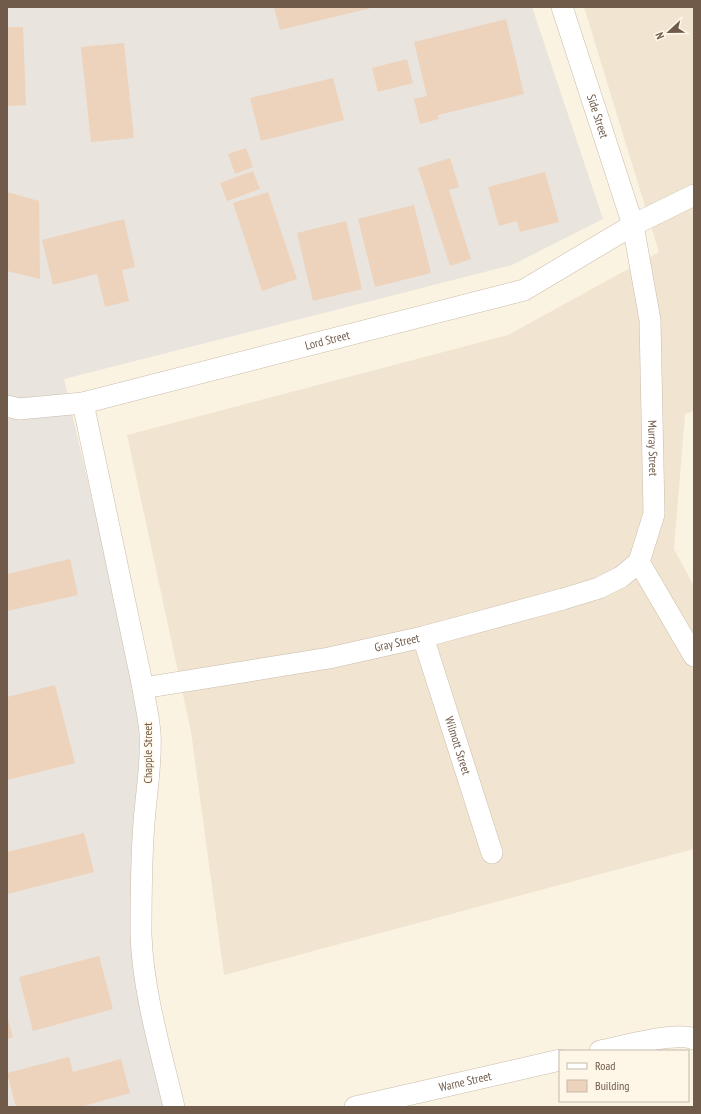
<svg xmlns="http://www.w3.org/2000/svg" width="701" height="1114" font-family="'PT Sans Narrow',sans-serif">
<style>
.residential{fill:#f1e5d1}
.industrial{fill:#e9e4dd}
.building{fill:#edd3bc}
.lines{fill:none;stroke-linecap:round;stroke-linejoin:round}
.minor-casing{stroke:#cabbaa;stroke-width:22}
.minor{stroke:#fff;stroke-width:21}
.labels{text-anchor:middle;stroke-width:3;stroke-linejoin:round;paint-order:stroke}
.street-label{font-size:12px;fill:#705b4b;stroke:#fef7e8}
</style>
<rect width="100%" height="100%" fill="#faf3e2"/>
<!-- residential -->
<polygon class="residential" points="584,7 694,7 694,411 685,414 674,549 694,586 694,849 224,975 191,732 127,435 508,335 659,252"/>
<!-- industrial -->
<polygon class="industrial" points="7,7 532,7 603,219 512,265 64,379 141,711 137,992 166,1107 7,1107"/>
<!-- building -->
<g class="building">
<polygon points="274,7 371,7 371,8 280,30"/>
<polygon points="506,19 524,94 438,115 439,119 420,124 414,99 427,96 414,42"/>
<polygon points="7,27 23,27 26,105 7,106"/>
<polygon points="124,43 134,138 91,142 81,47"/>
<polygon points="407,59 413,83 378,92 372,68"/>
<polygon points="333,78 344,120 261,141 250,98"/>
<polygon points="246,148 253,167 235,174 228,154"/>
<polygon points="450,158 459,187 449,190 471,259 450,266 418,168"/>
<polygon points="253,171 260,189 227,201 220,183"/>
<polygon points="545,172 559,222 520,232 517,221 499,226 488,187"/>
<polygon points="7,192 39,201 40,279 7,271"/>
<polygon points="268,192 297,279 262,291 233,203"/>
<polygon points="414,205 431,273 375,287 358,219"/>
<polygon points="124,219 135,267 122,270 129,301 105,307 97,274 53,285 42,240"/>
<polygon points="346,221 362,289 313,301 297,233"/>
<polygon points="70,559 78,595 7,611 7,574"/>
<polygon points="55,685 75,763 7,780 7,697"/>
<polygon points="84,833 94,872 7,894 7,852"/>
<polygon points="99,956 113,1009 33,1031 19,977"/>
<polygon points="7,1016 13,1037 7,1039"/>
<polygon points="69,1057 73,1072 121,1059 130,1093 84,1106 84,1107 16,1107 7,1073"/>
</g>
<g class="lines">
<!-- minor casing -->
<g class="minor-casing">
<g id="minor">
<path id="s1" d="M562 7 633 225 650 320 654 514 639 562 694 656"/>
<path d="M83 403 143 688C145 703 149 718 150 733 152 763 146 793 144 823 141 860 141 898 141 935 143 992 161 1052 174 1107"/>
<path id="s2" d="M7 406 19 409 83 403 524 290 633 225 694 195"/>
<path id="s3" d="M423 637 492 853"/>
<path id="s4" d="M143 688 329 658 423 637 563 599 599 588 621 577 639 562"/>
<path d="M600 1051C622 1047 675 1031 694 1039"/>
<path id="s5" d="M355 1107 560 1060"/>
</g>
</g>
<!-- minor -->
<use href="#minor" class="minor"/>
</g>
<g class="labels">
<!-- street labels -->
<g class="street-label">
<text dy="4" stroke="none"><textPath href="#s1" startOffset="115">Side Street</textPath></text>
<text dy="4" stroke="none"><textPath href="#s2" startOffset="329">Lord Street</textPath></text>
<text dy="4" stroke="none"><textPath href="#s1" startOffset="454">Murray Street</textPath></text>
<text dy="4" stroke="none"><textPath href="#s4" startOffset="258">Gray Street</textPath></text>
<text dy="4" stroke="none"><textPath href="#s3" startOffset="114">Wilmott Street</textPath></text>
<text transform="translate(148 753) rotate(-90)" y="4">Chapple Street</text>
<text dy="4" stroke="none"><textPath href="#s5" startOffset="113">Warne Street</textPath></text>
</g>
</g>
<!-- border -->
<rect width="701" height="1114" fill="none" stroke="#705b4b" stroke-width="16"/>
<!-- legend -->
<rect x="559" y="1050" width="130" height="52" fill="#fef7e8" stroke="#c5b9a9"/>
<rect x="567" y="1063" width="20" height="6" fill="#ffffff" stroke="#c5b9a9"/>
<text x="595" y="1070" font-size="12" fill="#705b4b">Road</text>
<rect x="567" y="1080" width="20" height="12" fill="#edd3bc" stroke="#c5b9a9"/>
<text x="595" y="1090" font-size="12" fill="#705b4b">Building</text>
<!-- north arrow -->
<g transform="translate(669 32) rotate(248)" stroke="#fef7e8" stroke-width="3" paint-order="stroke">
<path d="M0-3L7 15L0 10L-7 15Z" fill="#705b4b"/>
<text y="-6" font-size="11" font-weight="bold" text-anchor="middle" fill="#705b4b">N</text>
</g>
</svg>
